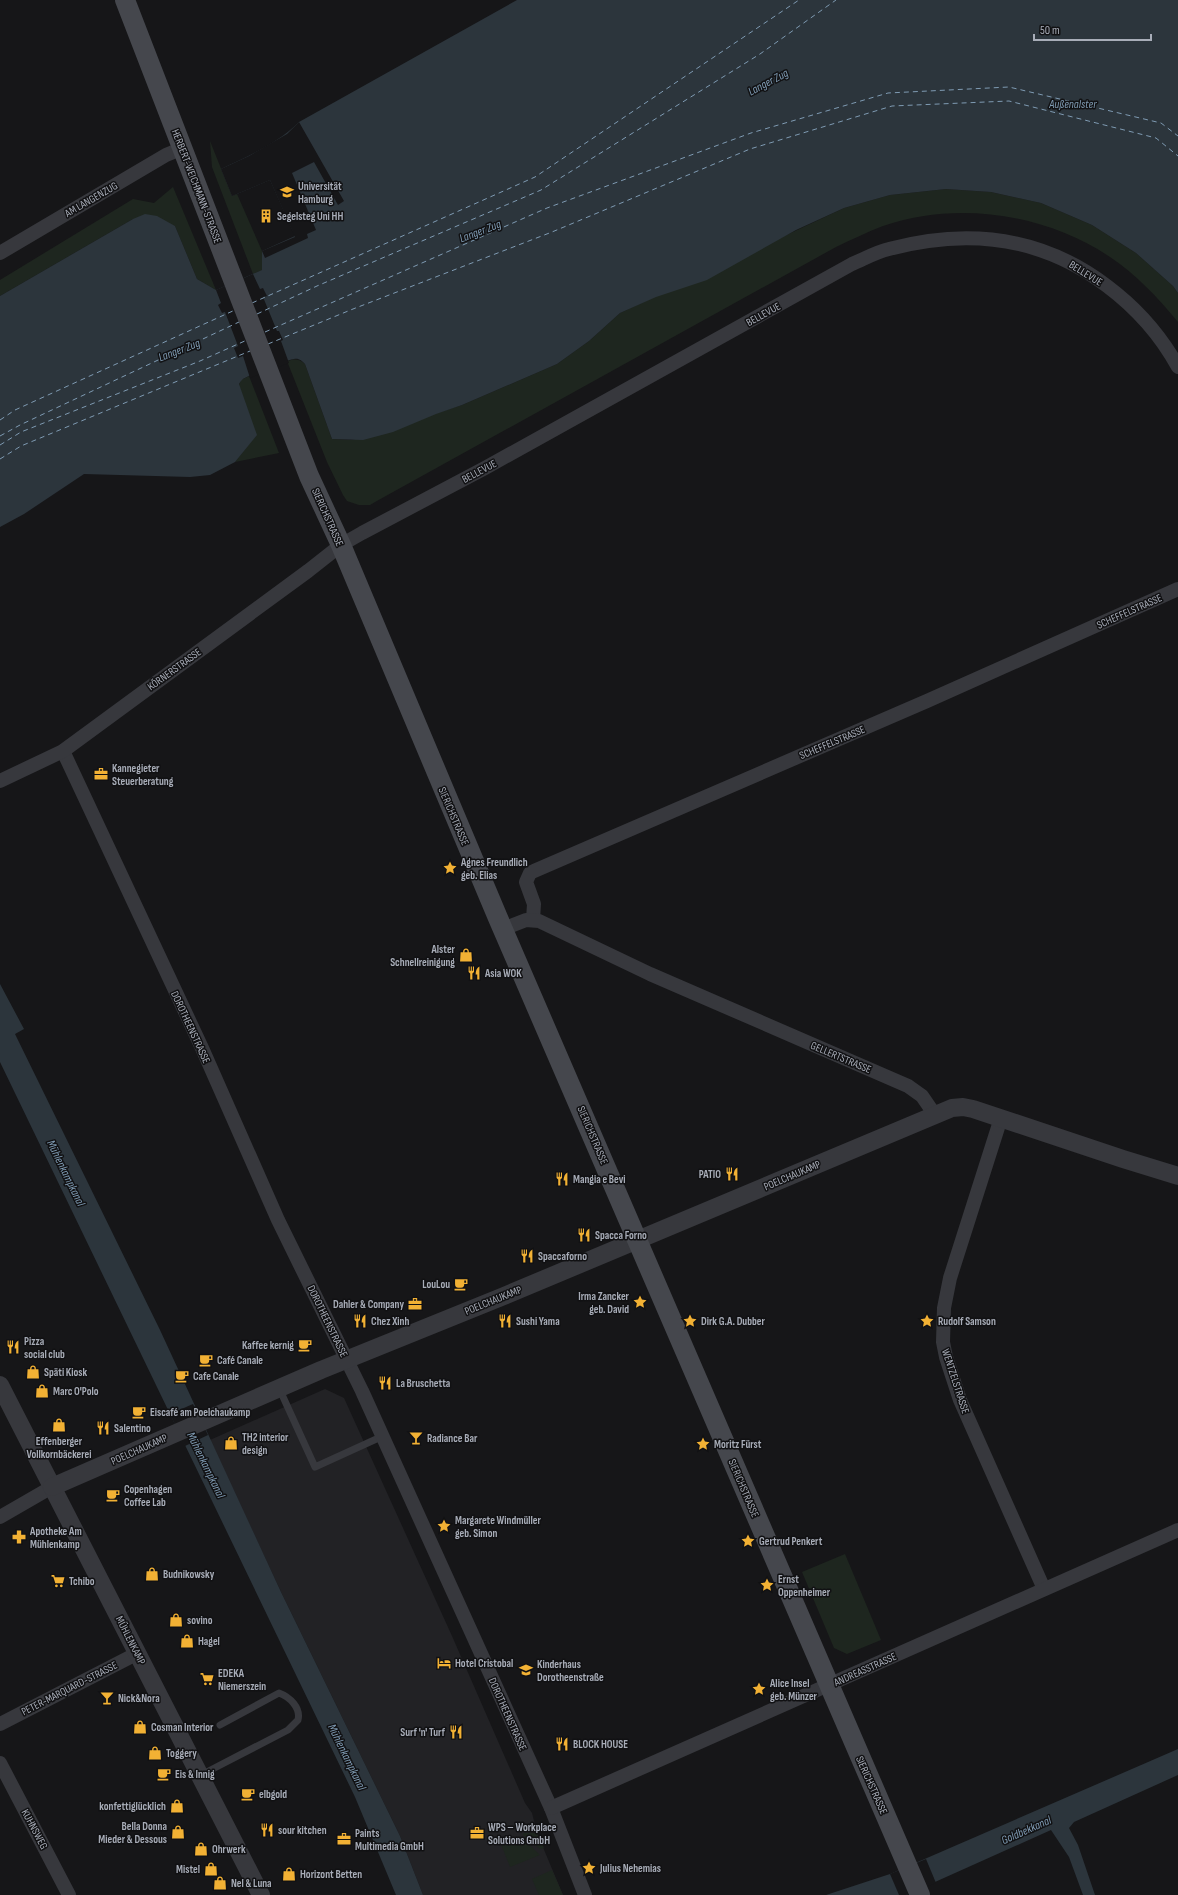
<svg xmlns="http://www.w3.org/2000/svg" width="1178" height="1895" font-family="'Sofia Sans Condensed',sans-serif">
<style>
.built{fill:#222225}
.green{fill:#1e261f}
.water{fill:#2c353c}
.pier{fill:#161618}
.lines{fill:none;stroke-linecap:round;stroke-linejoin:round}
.ferry{stroke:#7f9bb3;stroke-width:1;stroke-dasharray:5 4;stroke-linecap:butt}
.service{stroke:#37383d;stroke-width:7}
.minor{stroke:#37383d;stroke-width:14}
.tertiary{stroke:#37383d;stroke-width:18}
.secondary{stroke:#45474d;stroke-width:20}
.labels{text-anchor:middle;stroke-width:3;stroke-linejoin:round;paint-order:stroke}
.street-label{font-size:11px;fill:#a8adb8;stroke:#111113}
.poi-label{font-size:11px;font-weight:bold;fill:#a8adb8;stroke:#111113;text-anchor:start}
.water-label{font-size:12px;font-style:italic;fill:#7f9bb3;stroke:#111113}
</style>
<rect width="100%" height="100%" fill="#161618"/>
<!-- built -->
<polygon class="built" points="325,1389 344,1398 452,1636 525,1803 532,1813 537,1833 563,1895 423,1895 400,1836 281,1592 210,1440"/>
<!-- green -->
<g class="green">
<polygon points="210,141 232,196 237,194 262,251 263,270 253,274 212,167"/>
<polygon points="173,187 216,290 197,279 175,226 133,219 0,296 0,280 133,199 154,203"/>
<path d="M946 189 991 192 1041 203 1092 225 1136 253 1173 286 1178 293V322C1158 298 1136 274 1110 257 1045 214 958 200 883 226 867 232 851 240 836 247L375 502 370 505H359L347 501 343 495 327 462 287 361C294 359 299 358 305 364L332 439 352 440 462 405 557 364 589 341 620 313 844 208 890 195Z"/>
<polygon points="249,376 279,453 235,462 256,435 239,385 241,380"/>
<polygon points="845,1554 881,1640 847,1654 834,1648 802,1572"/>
<polygon points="523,1833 537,1833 544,1848 540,1849 523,1835"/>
<polygon points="521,1837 540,1855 510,1867 501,1844"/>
<polygon points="552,1870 563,1895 539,1895 532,1879"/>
</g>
<!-- water -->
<g class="water">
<path d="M517 0H1178V293L1173 286 1136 253 1092 225 1041 203 991 192 946 189 890 195 844 208 796 230 707 280 656 297 620 313 589 341 557 364 462 405 436 414 393 432 363 440 332 439 305 364C302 361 299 358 294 359 287 360 248 375 243 379 241 381 240 382 239 384L257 435 235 462 210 475 190 477 84 474 24 514 0 527V296L133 219 145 214 157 216 175 226 197 279 216 290 262 270V251L295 236 270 180 232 196 221 169C248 156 277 144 299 122Z"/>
<polygon points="0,984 24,1029 15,1034 160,1330 281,1592 400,1836 423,1895 396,1895 355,1797 0,1062"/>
<polygon points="1178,1749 1178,1775 1074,1822 1069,1828 1078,1845 1095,1895 1083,1895 1069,1857 1051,1830 906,1895 826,1895 890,1874"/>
</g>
<!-- pier -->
<g class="pier">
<polygon points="299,122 344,201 338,205 314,162 292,173 316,230 307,234 308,238 265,258 262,251 295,237 270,180 232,196 221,169 249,156 287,134"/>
<polygon points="253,274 260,289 263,288 267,296 263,297 277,331 279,331 283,340 281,341 289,363 250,378 243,356 238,358 234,348 238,346 225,312 222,313 218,305 221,303 216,290"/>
<polygon points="193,1404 208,1435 185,1446 170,1414"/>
<polygon points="926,1859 936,1883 906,1895 899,1895 890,1874"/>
</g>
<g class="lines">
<!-- ferry -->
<g class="ferry">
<polyline points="252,303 535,177 799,0"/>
<polyline points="257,314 317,286 541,190 760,54 836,0"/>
<polyline points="265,332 547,208 751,133 888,93 1009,87 1161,123 1178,136"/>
<polyline points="268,344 353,309 552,232 750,149 892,106 1009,101 1156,138 1178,156"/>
<polyline points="0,420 15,410 235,310"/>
<polyline points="0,436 20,425 239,322"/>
<polyline points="0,445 21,432 200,361 247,340"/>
<polyline points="0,459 21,446 250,351"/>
</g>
<!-- service -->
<g class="service">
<polyline points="279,1388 315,1467 383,1436"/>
<path d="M201 1775 288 1730 298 1720C301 1708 290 1697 279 1693L220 1725"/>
</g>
<!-- minor -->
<g class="minor">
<polyline points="0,253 166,155 183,148"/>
<polyline points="63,751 202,1048 278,1220 362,1391 551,1808 585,1895"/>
<path d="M0 781 63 751 308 571 341 545 362 533 485 468 852 264C864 259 876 252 889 249 967 228 1041 236 1107 286 1135 307 1161 336 1178 367"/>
<polyline points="533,920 534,904 526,882 530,873 534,871 927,701 1178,589"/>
<polyline points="503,929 526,920 539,921 650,974 908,1086 922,1096 935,1115"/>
<polyline points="1001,1118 950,1278 944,1308 943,1342 946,1357 960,1400 1044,1589"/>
<polyline points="0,1517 52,1487"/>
<polyline points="0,1724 138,1653"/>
<polyline points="0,1763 69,1895"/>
<polyline points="551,1808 1178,1530"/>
</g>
<!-- tertiary -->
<g class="tertiary">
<polyline points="0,1385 261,1895"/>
<polyline points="52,1487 321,1370 504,1296 952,1108 963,1107 973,1109 1123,1159 1178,1176"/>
</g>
<!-- secondary -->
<polyline class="secondary" points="125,0 309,476 341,545 498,918 920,1895"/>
</g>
<!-- icons -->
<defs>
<g id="university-bare" transform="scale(1.08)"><path d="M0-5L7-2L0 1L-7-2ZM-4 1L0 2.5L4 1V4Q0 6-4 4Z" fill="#f2b134" stroke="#111113" stroke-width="2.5" paint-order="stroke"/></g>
<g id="building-bare" transform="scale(1.08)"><path d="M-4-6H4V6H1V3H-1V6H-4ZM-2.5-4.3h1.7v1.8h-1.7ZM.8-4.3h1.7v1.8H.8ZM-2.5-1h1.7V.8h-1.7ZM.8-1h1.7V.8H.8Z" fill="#f2b134" stroke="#111113" stroke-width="2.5" paint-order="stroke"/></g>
<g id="office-bare" transform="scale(1.08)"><path d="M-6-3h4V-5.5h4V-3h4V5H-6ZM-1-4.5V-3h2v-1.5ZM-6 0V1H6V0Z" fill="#f2b134" stroke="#111113" stroke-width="2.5" paint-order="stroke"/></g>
<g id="sight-bare" transform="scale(1.08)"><path d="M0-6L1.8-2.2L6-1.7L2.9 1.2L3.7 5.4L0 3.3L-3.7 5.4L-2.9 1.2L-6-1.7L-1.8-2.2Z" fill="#f2b134" stroke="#111113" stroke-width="2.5" paint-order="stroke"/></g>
<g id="shop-bare" transform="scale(1.08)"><path d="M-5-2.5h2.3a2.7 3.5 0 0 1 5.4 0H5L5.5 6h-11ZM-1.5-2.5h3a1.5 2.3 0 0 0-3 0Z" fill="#f2b134" stroke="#111113" stroke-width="2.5" paint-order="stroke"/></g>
<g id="restaurant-bare" transform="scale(1.08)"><path d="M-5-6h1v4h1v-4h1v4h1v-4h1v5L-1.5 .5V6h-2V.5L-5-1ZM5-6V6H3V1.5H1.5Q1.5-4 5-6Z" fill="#f2b134" stroke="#111113" stroke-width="2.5" paint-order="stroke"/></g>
<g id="cafe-bare" transform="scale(1.08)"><path d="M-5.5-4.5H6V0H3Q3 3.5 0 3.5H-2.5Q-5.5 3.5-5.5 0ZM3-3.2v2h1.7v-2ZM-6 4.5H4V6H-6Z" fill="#f2b134" stroke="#111113" stroke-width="2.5" paint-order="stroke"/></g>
<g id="bar-bare" transform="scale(1.08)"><path d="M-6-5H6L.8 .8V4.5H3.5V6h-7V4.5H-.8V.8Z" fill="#f2b134" stroke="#111113" stroke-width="2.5" paint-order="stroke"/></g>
<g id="pharmacy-bare" transform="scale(1.08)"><path d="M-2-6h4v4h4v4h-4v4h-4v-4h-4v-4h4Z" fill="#f2b134" stroke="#111113" stroke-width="2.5" paint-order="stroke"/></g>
<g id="supermarket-bare" transform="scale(1.08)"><path d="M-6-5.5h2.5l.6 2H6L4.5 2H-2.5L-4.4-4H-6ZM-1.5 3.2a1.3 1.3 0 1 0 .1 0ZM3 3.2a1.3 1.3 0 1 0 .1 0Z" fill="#f2b134" stroke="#111113" stroke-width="2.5" paint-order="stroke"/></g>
<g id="hotel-bare" transform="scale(1.08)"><path d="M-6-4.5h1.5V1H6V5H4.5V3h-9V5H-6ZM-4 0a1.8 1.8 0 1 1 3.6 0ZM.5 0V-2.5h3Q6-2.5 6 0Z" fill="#f2b134" stroke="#111113" stroke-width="2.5" paint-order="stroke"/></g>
<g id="school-bare" transform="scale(1.08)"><path d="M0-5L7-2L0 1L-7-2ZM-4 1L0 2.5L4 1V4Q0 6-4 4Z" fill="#f2b134" stroke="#111113" stroke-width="2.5" paint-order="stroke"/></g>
</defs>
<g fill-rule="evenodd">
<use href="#university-bare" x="287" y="192"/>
<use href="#building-bare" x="266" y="216"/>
<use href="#office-bare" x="101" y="774"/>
<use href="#sight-bare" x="450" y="868"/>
<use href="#shop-bare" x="466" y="955"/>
<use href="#restaurant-bare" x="474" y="973"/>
<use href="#restaurant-bare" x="732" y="1174"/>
<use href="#restaurant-bare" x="562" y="1179"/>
<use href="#restaurant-bare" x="584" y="1235"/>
<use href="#restaurant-bare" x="527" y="1256"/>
<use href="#cafe-bare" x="461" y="1284"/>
<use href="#sight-bare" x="640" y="1302"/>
<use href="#office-bare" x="415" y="1304"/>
<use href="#restaurant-bare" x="360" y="1321"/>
<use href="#restaurant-bare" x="505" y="1321"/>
<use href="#sight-bare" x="690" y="1321"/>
<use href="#sight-bare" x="927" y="1321"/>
<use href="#cafe-bare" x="305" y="1345"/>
<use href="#restaurant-bare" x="13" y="1347"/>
<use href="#cafe-bare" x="206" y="1360"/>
<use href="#shop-bare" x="33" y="1372"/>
<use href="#cafe-bare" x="182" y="1376"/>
<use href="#restaurant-bare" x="385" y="1383"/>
<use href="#shop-bare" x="42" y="1391"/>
<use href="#cafe-bare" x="139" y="1412"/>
<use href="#shop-bare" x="59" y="1425"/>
<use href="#restaurant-bare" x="103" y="1428"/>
<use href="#bar-bare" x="416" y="1438"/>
<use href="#shop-bare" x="231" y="1443"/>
<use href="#sight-bare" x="703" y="1444"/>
<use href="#cafe-bare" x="113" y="1495"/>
<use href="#sight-bare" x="444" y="1526"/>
<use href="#pharmacy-bare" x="19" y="1537"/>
<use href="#sight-bare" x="748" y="1541"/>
<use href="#shop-bare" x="152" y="1574"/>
<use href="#supermarket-bare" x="58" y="1581"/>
<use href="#sight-bare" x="767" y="1585"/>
<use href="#shop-bare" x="176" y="1620"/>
<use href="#shop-bare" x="187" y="1641"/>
<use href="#hotel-bare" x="444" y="1663"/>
<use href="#school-bare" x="526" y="1670"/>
<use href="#supermarket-bare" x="207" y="1679"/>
<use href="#sight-bare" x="759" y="1689"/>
<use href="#bar-bare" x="107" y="1698"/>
<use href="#shop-bare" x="140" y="1727"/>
<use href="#restaurant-bare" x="456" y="1732"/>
<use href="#restaurant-bare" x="562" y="1744"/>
<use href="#shop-bare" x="155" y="1753"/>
<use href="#cafe-bare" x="164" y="1774"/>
<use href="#cafe-bare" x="248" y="1794"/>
<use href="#shop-bare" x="177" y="1806"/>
<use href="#restaurant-bare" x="267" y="1830"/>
<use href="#shop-bare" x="178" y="1832"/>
<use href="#office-bare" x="477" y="1833"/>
<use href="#office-bare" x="344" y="1839"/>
<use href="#shop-bare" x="201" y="1849"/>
<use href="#sight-bare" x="589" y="1868"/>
<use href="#shop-bare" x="211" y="1869"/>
<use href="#shop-bare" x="289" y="1874"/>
<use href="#shop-bare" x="220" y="1883"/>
</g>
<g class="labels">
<!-- street labels -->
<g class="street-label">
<text transform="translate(197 186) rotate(69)" y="4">HERBERT-WEICHMANN-STRASSE</text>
<text transform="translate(91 199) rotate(-30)" y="4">AM LANGENZUG</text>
<text transform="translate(1086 273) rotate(32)" y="4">BELLEVUE</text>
<text transform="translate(763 314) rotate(-29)" y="4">BELLEVUE</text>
<text transform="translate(479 471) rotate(-28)" y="4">BELLEVUE</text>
<text transform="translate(328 517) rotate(66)" y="4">SIERICHSTRASSE</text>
<text transform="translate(1129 611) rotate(-24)" y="4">SCHEFFELSTRASSE</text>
<text transform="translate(174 669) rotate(-36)" y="4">KÖRNERSTRASSE</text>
<text transform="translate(832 742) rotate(-23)" y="4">SCHEFFELSTRASSE</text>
<text transform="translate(454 816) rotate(67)" y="4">SIERICHSTRASSE</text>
<text transform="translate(191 1027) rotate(65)" y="4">DOROTHEENSTRASSE</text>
<text transform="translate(841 1057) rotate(23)" y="4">GELLERTSTRASSE</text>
<text transform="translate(593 1135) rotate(67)" y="4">SIERICHSTRASSE</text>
<text transform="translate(792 1175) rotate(-23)" y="4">POELCHAUKAMP</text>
<text transform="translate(493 1300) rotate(-22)" y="4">POELCHAUKAMP</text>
<text transform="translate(328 1321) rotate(64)" y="4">DOROTHEENSTRASSE</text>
<text transform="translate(956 1381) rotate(72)" y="4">WENTZELSTRASSE</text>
<text transform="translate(139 1449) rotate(-24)" y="4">POELCHAUKAMP</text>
<text transform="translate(744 1488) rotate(67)" y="4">SIERICHSTRASSE</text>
<text transform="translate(131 1640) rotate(63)" y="4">MÜHLENKAMP</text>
<text transform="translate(865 1669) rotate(-24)" y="4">ANDREASSTRASSE</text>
<text transform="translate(69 1688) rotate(-27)" y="4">PETER-MARQUARD-STRASSE</text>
<text transform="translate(508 1714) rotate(66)" y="4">DOROTHEENSTRASSE</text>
<text transform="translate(872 1785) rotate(66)" y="4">SIERICHSTRASSE</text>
<text transform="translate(35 1829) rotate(62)" y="4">KUHNSWEG</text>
</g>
<!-- poi labels -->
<g class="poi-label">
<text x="298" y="190">Universität<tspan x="298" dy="13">Hamburg</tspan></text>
<text x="277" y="220">Segelsteg Uni HH</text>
<text x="112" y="772">Kannegieter<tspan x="112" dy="13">Steuerberatung</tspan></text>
<text x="461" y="866">Agnes Freundlich<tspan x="461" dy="13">geb. Elias</tspan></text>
<text x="455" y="953" text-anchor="end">Alster<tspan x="455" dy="13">Schnellreinigung</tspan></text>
<text x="485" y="977">Asia WOK</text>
<text x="721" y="1178" text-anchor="end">PATIO</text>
<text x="573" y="1183">Mangia e Bevi</text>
<text x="595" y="1239">Spacca Forno</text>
<text x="538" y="1260">Spaccaforno</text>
<text x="450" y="1288" text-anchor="end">LouLou</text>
<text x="629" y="1300" text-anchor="end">Irma Zancker<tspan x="629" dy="13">geb. David</tspan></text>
<text x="404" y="1308" text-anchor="end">Dahler &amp; Company</text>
<text x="371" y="1325">Chez Xinh</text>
<text x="516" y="1325">Sushi Yama</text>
<text x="701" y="1325">Dirk G.A. Dubber</text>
<text x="938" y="1325">Rudolf Samson</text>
<text x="24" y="1345">Pizza<tspan x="24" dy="13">social club</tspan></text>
<text x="294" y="1349" text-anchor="end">Kaffee kernig</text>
<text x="217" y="1364">Café Canale</text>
<text x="44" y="1376">Späti Kiosk</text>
<text x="193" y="1380">Cafe Canale</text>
<text x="396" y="1387">La Bruschetta</text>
<text x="53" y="1395">Marc O'Polo</text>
<text x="150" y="1416">Eiscafé am Poelchaukamp</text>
<text x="114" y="1432">Salentino</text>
<text x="242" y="1441">TH2 interior<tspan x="242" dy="13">design</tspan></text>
<text x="427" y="1442">Radiance Bar</text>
<text x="59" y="1445" text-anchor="middle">Effenberger<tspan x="59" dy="13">Vollkornbäckerei</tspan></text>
<text x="714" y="1448">Moritz Fürst</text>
<text x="124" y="1493">Copenhagen<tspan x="124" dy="13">Coffee Lab</tspan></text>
<text x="455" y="1524">Margarete Windmüller<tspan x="455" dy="13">geb. Simon</tspan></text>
<text x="30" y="1535">Apotheke Am<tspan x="30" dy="13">Mühlenkamp</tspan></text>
<text x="759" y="1545">Gertrud Penkert</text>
<text x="163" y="1578">Budnikowsky</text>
<text x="778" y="1583">Ernst<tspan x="778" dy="13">Oppenheimer</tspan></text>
<text x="69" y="1585">Tchibo</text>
<text x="187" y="1624">sovino</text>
<text x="198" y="1645">Hagel</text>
<text x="455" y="1667">Hotel Cristobal</text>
<text x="537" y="1668">Kinderhaus<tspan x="537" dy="13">Dorotheenstraße</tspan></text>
<text x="218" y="1677">EDEKA<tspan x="218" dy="13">Niemerszein</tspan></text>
<text x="770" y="1687">Alice Insel<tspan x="770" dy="13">geb. Münzer</tspan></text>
<text x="118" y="1702">Nick&amp;Nora</text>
<text x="151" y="1731">Cosman Interior</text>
<text x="445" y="1736" text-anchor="end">Surf 'n' Turf</text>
<text x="573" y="1748">BLOCK HOUSE</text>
<text x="166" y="1757">Toggery</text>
<text x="175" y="1778">Eis &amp; Innig</text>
<text x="259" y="1798">elbgold</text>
<text x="166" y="1810" text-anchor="end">konfettiglücklich</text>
<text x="167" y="1830" text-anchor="end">Bella Donna<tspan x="167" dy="13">Mieder &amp; Dessous</tspan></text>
<text x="488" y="1831">WPS – Workplace<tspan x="488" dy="13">Solutions GmbH</tspan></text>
<text x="278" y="1834">sour kitchen</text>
<text x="355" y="1837">Paints<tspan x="355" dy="13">Multimedia GmbH</tspan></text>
<text x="212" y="1853">Ohrwerk</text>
<text x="600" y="1872">Julius Nehemias</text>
<text x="200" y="1873" text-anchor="end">Mistel</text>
<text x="300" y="1878">Horizont Betten</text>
<text x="231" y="1887">Nel &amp; Luna</text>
</g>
<!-- water labels -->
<g class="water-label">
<text transform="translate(768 82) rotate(-28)" y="4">Langer Zug</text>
<text x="1073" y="108">Außenalster</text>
<text transform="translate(480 231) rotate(-21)" y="4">Langer Zug</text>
<text transform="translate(179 350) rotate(-21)" y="4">Langer Zug</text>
<text transform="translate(66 1173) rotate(64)" y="4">Mühlenkampkanal</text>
<text transform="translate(206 1465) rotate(64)" y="4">Mühlenkampkanal</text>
<text transform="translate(347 1757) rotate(64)" y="4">Mühlenkampkanal</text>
<text transform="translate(1026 1830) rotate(-24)" y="4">Goldbekkanal</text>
</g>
</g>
<!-- scale -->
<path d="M1034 34v6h117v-6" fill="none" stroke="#a8adb8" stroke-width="2"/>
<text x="1040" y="34" font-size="12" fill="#a8adb8" stroke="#111113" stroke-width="3" paint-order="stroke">50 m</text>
</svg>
